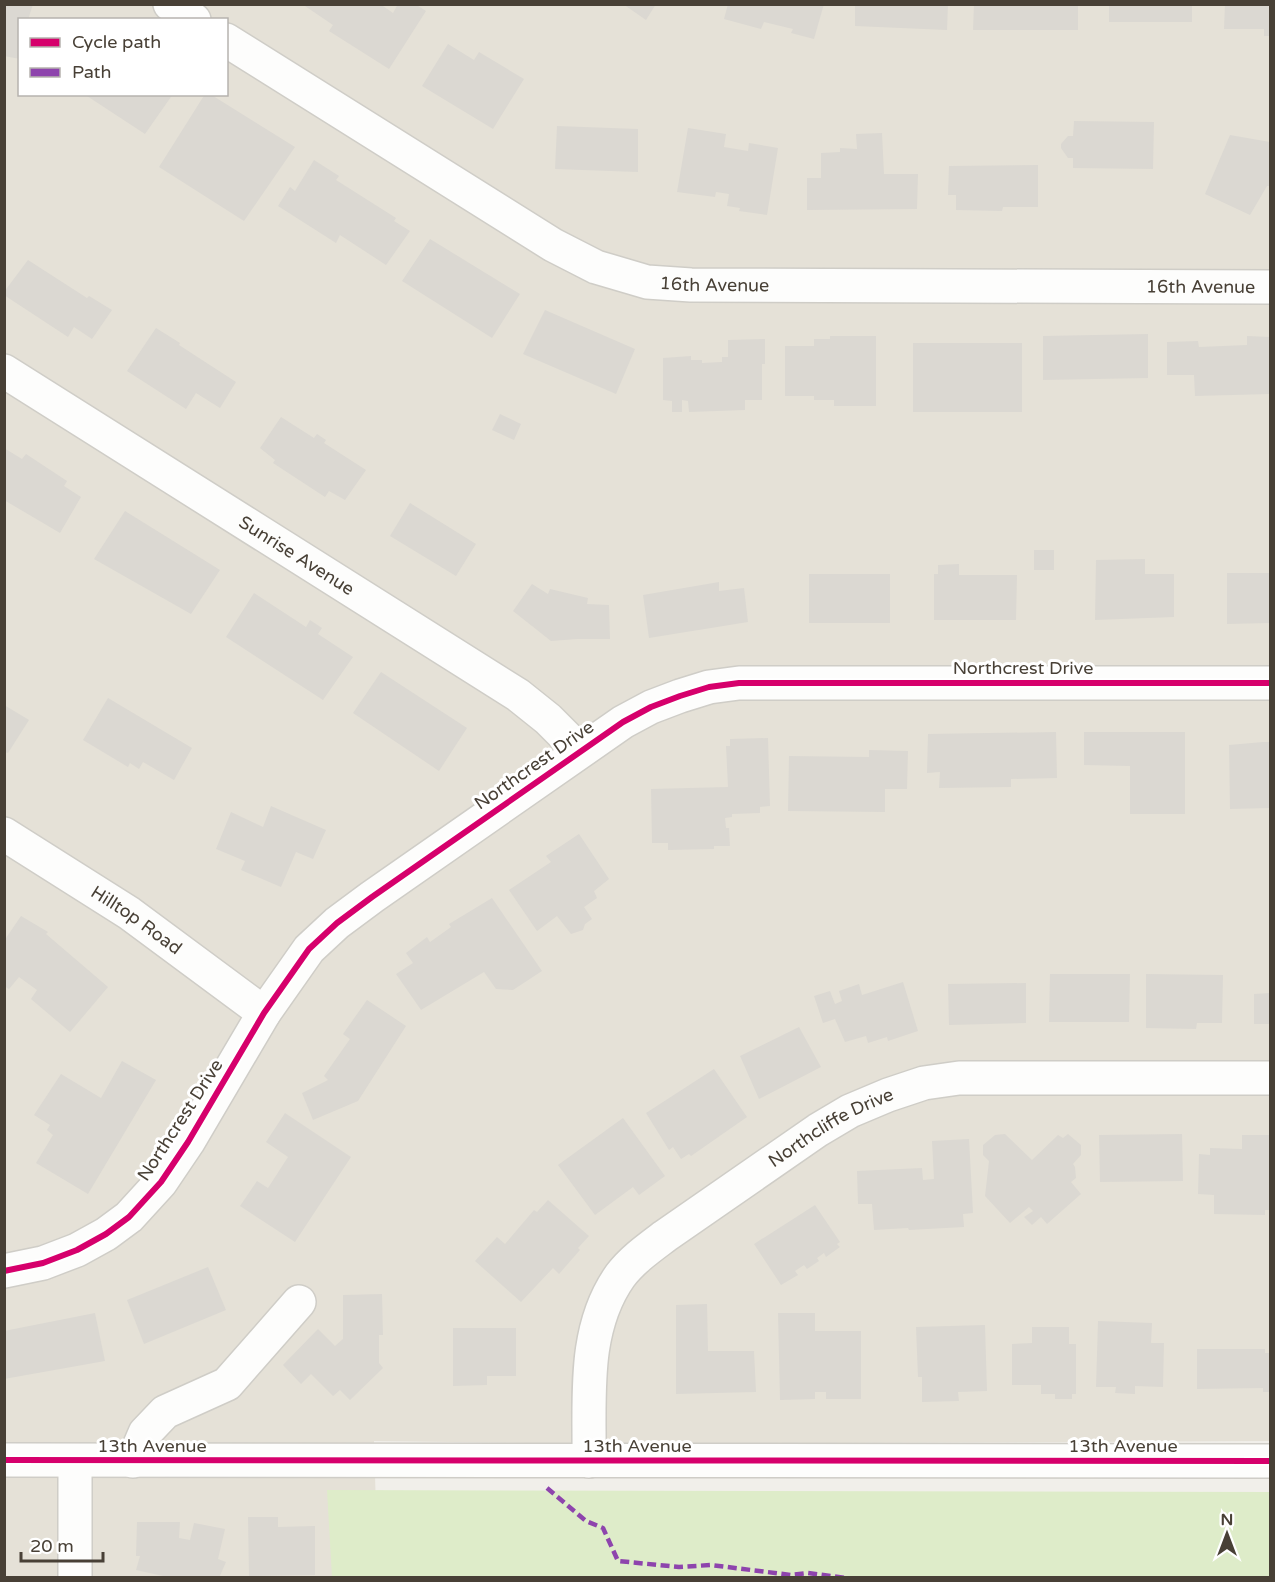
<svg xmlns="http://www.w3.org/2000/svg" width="1275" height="1582" font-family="'Varela Round',sans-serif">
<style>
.residential{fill:#e5e1d7;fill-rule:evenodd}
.green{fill:#deecc9}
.building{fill:#dbd8d2}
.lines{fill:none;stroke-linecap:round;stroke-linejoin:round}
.minor-casing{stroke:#cfcdc7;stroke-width:36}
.minor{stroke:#fdfdfc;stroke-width:33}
.quiet{stroke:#8e44ad;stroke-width:4.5;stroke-dasharray:9 4.5;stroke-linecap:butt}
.cycleway-casing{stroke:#fff;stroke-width:10}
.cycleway{stroke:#d6006c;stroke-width:6}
.labels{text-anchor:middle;stroke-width:6;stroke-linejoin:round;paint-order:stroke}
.street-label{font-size:18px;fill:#484036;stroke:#fff}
</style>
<rect width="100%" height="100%" fill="#f1efea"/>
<!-- residential -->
<path class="residential" d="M5 5H1270V1441L605 1444 374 1441 378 1577 5 1578ZM20 20H226V94H20Z"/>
<!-- green -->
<polygon class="green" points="327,1490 1270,1492 1270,1577 332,1577"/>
<!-- building -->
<g class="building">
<polygon points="4,4 33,4 28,20 20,20 20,59 4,56"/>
<polygon points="306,4 380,4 393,13 398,4 415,4 426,11 389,69 329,31 333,25 305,6"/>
<polygon points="623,4 656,4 646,20"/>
<polygon points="728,4 824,4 814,39 791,33 793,29 764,22 761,29 724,19"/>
<polygon points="855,4 948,4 947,30 855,26"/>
<polygon points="974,4 1078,4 1078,30 973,30"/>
<rect x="1109" y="4" width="83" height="18"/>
<polygon points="1225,4 1270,4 1270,36 1264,36 1264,29 1224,29"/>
<polygon points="448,44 474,60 479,52 524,79 493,129 422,86"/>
<polygon points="84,94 173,94 145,134"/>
<polygon points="205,94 210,94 295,147 244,221 159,167"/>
<polygon points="1074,121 1154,122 1153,169 1073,168 1073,158 1068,158 1061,148 1061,144 1068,136 1073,136"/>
<polygon points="557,126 638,129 638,172 555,169"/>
<polygon points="688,128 726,134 724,147 748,151 749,143 778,148 767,215 739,211 740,208 727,206 729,194 716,192 715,197 677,192"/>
<polygon points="882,133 884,174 918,174 917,209 807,210 807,178 821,178 821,153 840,152 840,148 857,149 856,134"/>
<polygon points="1230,135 1270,142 1270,186 1267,186 1250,215 1205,194"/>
<polygon points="314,160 339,176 336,180 396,218 394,221 410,231 386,265 340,235 336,243 278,206 290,187 295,191"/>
<polygon points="1038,165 1038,207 1003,207 1002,211 956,210 956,195 948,195 949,166"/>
<polygon points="430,239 520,294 492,338 402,281"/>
<polygon points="28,260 87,298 89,296 112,310 92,339 74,327 68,337 4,295 4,292"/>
<polygon points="545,310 635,349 616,394 523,354"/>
<polygon points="156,328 180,343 179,345 236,382 220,408 196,393 186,409 127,371"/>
<polygon points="1148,334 1148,378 1043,380 1043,336"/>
<polygon points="830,336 876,336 876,406 834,406 834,400 814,400 814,396 785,396 785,346 814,346 814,339 830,339"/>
<polygon points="1247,336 1270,337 1270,394 1195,396 1194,375 1167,375 1167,342 1198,341 1199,347 1247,345"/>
<polygon points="765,339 765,364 762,364 762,400 745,400 745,410 689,412 688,401 682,400 682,412 672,412 672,401 663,400 663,358 691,356 691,360 702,360 702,363 722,362 722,357 728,357 728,340"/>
<rect x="913" y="343" width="109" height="69"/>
<polygon points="500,414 521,424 514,440 492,430"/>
<polygon points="281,417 314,438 317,434 326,440 324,443 366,470 345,500 329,491 325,497 273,463 275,460 260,448"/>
<polygon points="4,448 22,459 26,454 67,481 64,486 81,497 60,533 4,500"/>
<polygon points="410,503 476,544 456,576 390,536"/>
<polygon points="125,511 220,570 191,614 94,559"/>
<rect x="1034" y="550" width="20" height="20"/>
<polygon points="1145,559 1145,574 1174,574 1174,617 1095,620 1096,560"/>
<polygon points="959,564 959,575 1017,575 1016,620 934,620 934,574 938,574 938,565"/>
<polygon points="1227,573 1270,573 1270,623 1227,624"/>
<rect x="809" y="574" width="81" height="49"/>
<polygon points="719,582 719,591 744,588 748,622 649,638 643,595"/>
<polygon points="532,584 548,594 550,589 588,598 587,604 609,605 610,639 577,639 551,641 513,611"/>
<polygon points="254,593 306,627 310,620 322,628 318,634 353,657 323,700 226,637"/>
<polygon points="381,672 467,728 439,771 353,713"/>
<polygon points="108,698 192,748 174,780 143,762 139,769 130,763 128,767 83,740"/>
<polygon points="4,705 29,720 8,753 4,752"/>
<polygon points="1056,732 1057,778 1011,779 1011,787 939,788 940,772 927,773 928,734"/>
<polygon points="1084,732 1185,732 1185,814 1130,814 1130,766 1084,765"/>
<polygon points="768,738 770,806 760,807 760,813 732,814 732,817 725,818 726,828 729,828 730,846 714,846 714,849 668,850 668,843 652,843 651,789 728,787 726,746 730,746 730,739"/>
<polygon points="1263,742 1270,742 1270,808 1230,809 1229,745"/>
<polygon points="869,750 908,751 907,789 885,789 885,812 788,811 789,756 869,757"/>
<polygon points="271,806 326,830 313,859 296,852 281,887 241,870 245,861 216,849 231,812 263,827"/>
<polygon points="579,834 609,879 594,891 597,898 584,907 592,919 585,924 583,930 571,934 557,916 537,931 509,890 551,862 546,856"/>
<polygon points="492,898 542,971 513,990 496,989 484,972 421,1010 396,974 413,963 406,953 427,937 430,942 451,927 449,924"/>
<polygon points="21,916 48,932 46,934 108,987 70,1032 31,999 37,990 19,977 9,989 4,986 4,941"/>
<polygon points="1050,974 1130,974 1129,1022 1049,1022"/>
<polygon points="1146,974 1223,975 1222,1023 1197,1023 1196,1029 1146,1028"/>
<polygon points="903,982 918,1031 888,1041 887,1037 868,1043 866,1036 845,1042 835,1019 823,1023 814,996 830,991 835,1004 842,1001 839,991 859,984 862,995"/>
<polygon points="1026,983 1026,1023 949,1025 948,984"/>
<polygon points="1270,993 1270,1024 1254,1024 1254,994"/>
<polygon points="367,1000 406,1026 358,1101 313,1120 302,1093 328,1080 324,1076 350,1039 343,1034"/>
<polygon points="799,1027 821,1067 759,1099 740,1056"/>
<polygon points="122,1061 156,1080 88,1194 36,1163 53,1135 47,1130 50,1125 34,1115 61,1074 101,1098"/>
<polygon points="714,1069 747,1117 691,1156 689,1154 681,1159 673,1147 669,1150 646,1113"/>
<polygon points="285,1113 351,1157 295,1242 240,1206 257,1181 268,1188 288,1157 266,1142"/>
<polygon points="623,1118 665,1176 639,1195 633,1187 595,1215 558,1165"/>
<polygon points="1005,1134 1032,1160 1058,1135 1063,1138 1068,1134 1081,1145 1081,1155 1073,1164 1075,1167 1076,1178 1071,1182 1081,1194 1047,1224 1041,1217 1032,1225 1024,1217 1033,1211 1029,1207 1010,1223 985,1196 989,1161 983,1155 983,1145 995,1135"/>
<polygon points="1182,1134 1183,1181 1100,1182 1099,1135"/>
<polygon points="1242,1135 1270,1135 1270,1210 1265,1210 1265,1215 1214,1214 1214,1195 1198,1194 1199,1154 1210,1155 1210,1148 1242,1149"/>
<polygon points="969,1139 973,1213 963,1214 964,1227 909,1230 908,1228 874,1230 872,1204 858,1204 857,1171 922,1168 923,1180 934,1179 932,1141"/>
<polygon points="548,1200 589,1236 578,1248 580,1250 559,1274 553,1268 521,1302 475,1261 497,1237 505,1244 534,1210 537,1212"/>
<polygon points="815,1205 840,1242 837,1244 840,1247 826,1257 824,1253 817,1258 819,1261 807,1269 804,1265 795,1271 798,1275 781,1285 754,1244"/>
<polygon points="208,1267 226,1310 144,1344 127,1300"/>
<polygon points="382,1294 383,1335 379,1335 379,1363 383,1368 350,1400 340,1390 333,1396 311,1374 301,1384 283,1365 318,1329 335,1346 343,1339 343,1295"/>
<polygon points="707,1304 708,1351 754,1351 756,1392 676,1394 676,1305"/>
<polygon points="95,1313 105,1361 4,1379 4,1331"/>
<polygon points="778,1313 815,1313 815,1331 861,1331 861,1399 826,1399 826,1392 815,1392 815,1399 780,1400"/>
<polygon points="1098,1321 1152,1323 1151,1343 1164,1343 1163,1387 1135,1386 1135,1394 1115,1393 1116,1387 1096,1387"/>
<polygon points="985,1325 987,1391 958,1392 959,1401 922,1402 922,1377 918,1377 916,1327"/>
<polygon points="1032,1327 1069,1327 1069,1344 1076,1344 1076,1394 1072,1394 1072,1399 1055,1399 1055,1394 1041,1394 1041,1385 1012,1385 1012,1344 1032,1343"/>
<polygon points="453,1328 516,1328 516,1376 487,1376 487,1385 453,1386"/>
<polygon points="1197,1349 1265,1349 1265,1353 1270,1353 1270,1392 1263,1392 1263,1388 1197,1389"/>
<polygon points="248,1517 278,1517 278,1527 315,1526 315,1575 249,1576"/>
<polygon points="137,1522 180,1522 179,1538 190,1540 194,1523 225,1529 218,1559 226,1562 219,1578 172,1578 136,1570 140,1556 136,1556"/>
</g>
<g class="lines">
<!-- minor casing -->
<g class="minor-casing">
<g id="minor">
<polyline points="170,4 194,20"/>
<path id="s1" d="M226 40 553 245 596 267 647 282 691 285 1270 287"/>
<path id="s2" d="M4 371 518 695 548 719 580 751"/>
<path id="s3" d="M4 834 129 913 264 1013"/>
<polyline points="4,1271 43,1263 77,1250 106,1234 129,1217 161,1182 188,1142 264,1013 309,949 337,923 372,897 623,722 651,707 680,696 709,687 739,683 1270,683"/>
<polyline points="4,1460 1270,1461"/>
<polyline points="133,1461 145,1433 165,1412 227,1384 299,1302"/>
<path id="s4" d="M589 1461C590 1398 582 1330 620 1276 632 1260 649 1248 665 1236L818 1130 850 1111 888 1095 924 1083 959 1078H1270"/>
<polyline points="75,1578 75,1461"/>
</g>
</g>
<!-- minor -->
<use href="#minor" class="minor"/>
<!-- quiet -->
<polyline class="quiet" points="547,1488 586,1521 603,1528 618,1561 679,1567 711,1565 791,1575 808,1573 846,1578"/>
<!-- cycleway casing -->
<g class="cycleway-casing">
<g id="cycleway">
<polyline points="4,1271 43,1263 77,1250 106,1234 129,1217 161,1182 188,1142 264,1013 309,949 337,923 372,897 623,722 651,707 680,696 709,687 739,683 1270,683"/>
<polyline points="4,1460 1270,1461"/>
</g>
</g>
<!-- cycleway -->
<use href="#cycleway" class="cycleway"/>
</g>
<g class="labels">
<!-- street labels -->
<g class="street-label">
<text dy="6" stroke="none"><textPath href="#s1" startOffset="555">16th Avenue</textPath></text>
<text dy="6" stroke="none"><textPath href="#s1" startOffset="1041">16th Avenue</textPath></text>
<text dy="6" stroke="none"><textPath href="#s2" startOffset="346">Sunrise Avenue</textPath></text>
<text x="1023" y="674">Northcrest Drive</text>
<text transform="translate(534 765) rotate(-35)" y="6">Northcrest Drive</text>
<text dy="6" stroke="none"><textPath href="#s3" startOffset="158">Hilltop Road</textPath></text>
<text transform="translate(180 1120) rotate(-57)" y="6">Northcrest Drive</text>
<text dy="6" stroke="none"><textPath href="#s4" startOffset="450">Northcliffe Drive</textPath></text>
<text x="152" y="1452">13th Avenue</text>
<text x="637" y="1452">13th Avenue</text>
<text x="1123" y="1452">13th Avenue</text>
</g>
</g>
<!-- border -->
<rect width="1275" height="1582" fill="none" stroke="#484036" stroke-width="12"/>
<!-- legend -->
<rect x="18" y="18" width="210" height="78" fill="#ffffff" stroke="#b6b3af" stroke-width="1.5"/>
<rect x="30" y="38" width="30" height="9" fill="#d6006c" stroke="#b6b3af" stroke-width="1.5"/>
<text x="72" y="48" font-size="18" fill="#484036">Cycle path</text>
<rect x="30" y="68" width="30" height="9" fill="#8e44ad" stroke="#b6b3af" stroke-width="1.5"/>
<text x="72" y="78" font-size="18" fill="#484036">Path</text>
<!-- north arrow -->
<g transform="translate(1227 1534)" stroke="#ffffff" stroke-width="4.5" paint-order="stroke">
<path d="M0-4.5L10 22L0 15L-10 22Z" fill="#484036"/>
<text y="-9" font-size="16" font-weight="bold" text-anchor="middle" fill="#484036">N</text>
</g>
<!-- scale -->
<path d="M21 1552v9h82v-9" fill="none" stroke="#484036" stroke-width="3"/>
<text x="30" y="1552" font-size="18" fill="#484036" stroke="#ffffff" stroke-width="4.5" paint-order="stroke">20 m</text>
</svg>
